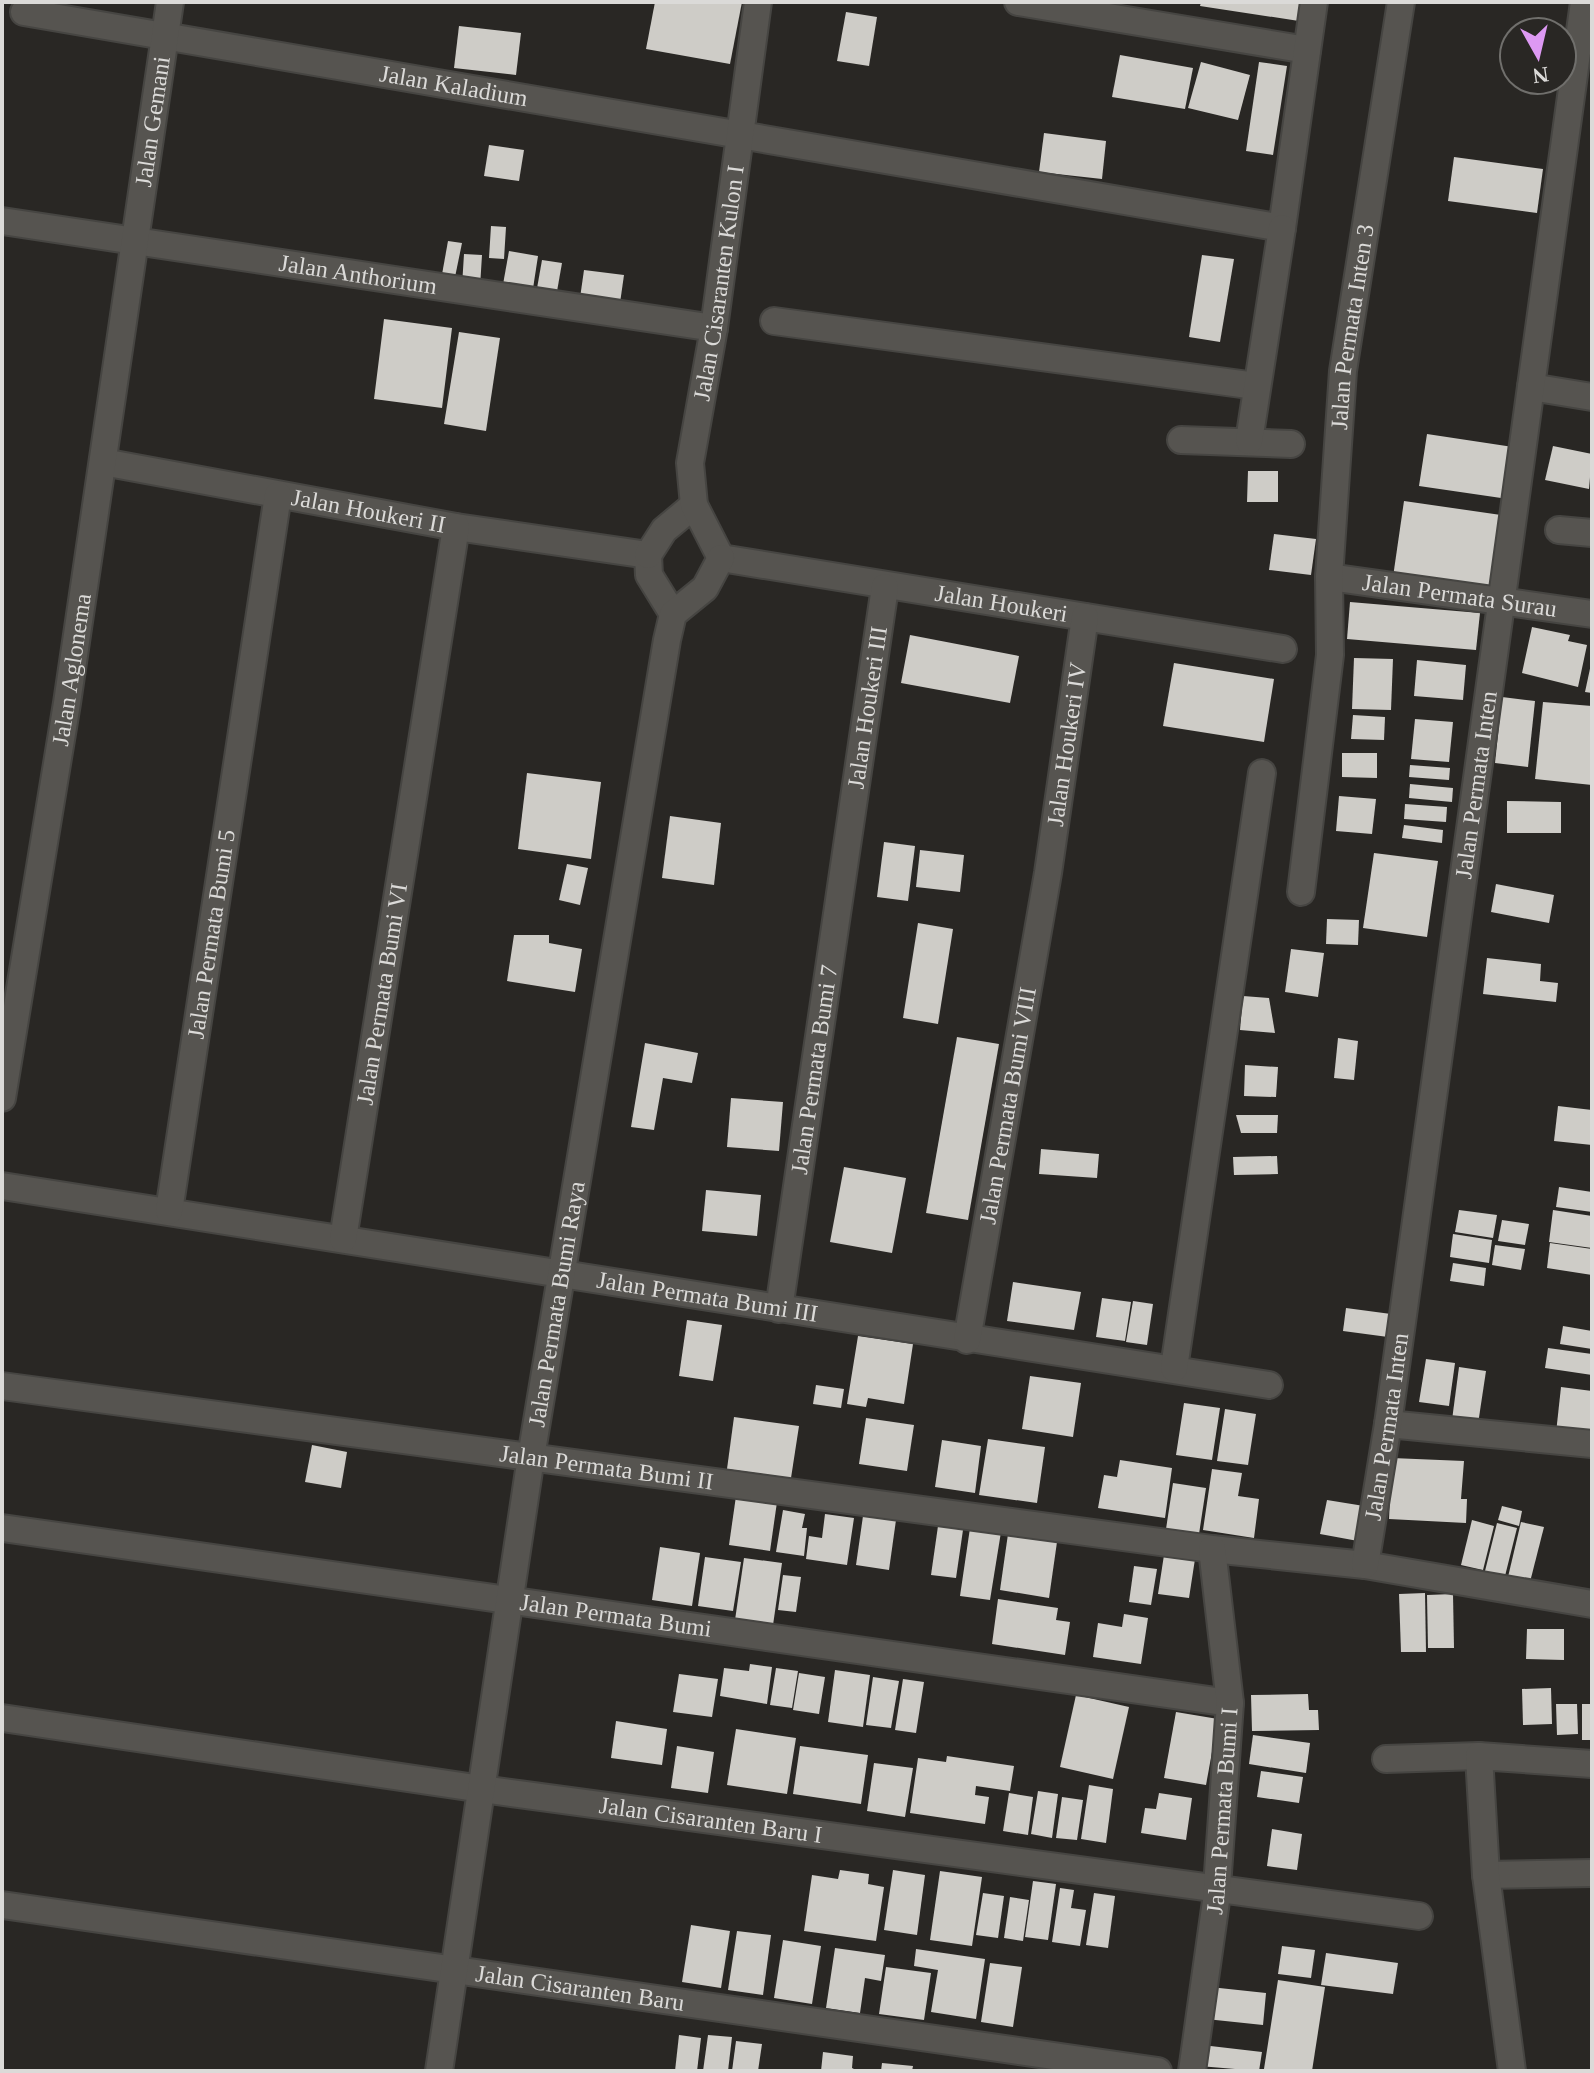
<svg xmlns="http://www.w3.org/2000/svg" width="1594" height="2073" font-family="Georgia,serif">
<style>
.building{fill:#ceccc7}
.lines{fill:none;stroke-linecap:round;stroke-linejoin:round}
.minor-casing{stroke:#464542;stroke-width:30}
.minor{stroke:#565450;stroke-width:26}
.labels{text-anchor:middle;stroke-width:8;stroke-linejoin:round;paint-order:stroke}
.street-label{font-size:24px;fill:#dbdad8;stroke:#292724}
</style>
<rect width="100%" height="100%" fill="#292724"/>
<!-- building -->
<g class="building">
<polygon points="655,2 742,2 730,64 646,49"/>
<polygon points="1201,2 1302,2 1299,21 1200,6"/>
<polygon points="846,12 877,17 869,66 837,61"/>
<polygon points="459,26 521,33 516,75 454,68"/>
<polygon points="1120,55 1193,68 1185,109 1112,97"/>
<polygon points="1201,62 1250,75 1238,120 1188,108"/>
<polygon points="1259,62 1287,66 1273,155 1246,151"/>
<polygon points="1044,133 1106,141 1102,179 1039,172"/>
<polygon points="489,145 524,150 519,181 484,176"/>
<polygon points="1454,157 1543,169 1537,213 1448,201"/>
<polygon points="491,226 506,227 504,259 489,258"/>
<polygon points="448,241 462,243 454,282 441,280"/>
<polygon points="509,251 538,256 532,295 502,290"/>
<polygon points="464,254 482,255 480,287 462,286"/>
<polygon points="1202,255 1234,259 1220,342 1189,337"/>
<polygon points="542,260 562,263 556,297 536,294"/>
<polygon points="584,270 624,275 620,303 580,298"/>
<polygon points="384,319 452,328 442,408 374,399"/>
<polygon points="459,332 500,338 486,431 444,424"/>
<polygon points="1427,434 1513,447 1508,499 1419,486"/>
<polygon points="1553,446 1592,454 1589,489 1545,480"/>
<polygon points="1248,471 1278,471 1278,502 1247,502"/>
<polygon points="1404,501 1501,515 1490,588 1393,577"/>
<polygon points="1274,534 1316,539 1311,575 1269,570"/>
<polygon points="1350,602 1480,613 1476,650 1347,639"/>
<polygon points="1532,627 1570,635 1568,641 1587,645 1578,687 1522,673"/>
<polygon points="910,635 1019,656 1010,703 901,683"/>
<polygon points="1354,658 1393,659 1391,710 1352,709"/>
<polygon points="1417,660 1466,665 1463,700 1414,696"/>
<polygon points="1174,663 1274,679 1264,742 1163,726"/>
<polygon points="1591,664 1592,665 1592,693 1585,692"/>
<polygon points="1502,697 1535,701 1528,767 1495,763"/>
<polygon points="1543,702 1592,706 1592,785 1535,779"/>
<polygon points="1353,715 1385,717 1384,740 1351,739"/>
<polygon points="1415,719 1453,722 1449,762 1411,759"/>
<polygon points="1342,753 1377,753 1377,778 1342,777"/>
<polygon points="1410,765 1450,768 1449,780 1409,777"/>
<polygon points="527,773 601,782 591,859 518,849"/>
<polygon points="1410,784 1453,788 1452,802 1409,798"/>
<polygon points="1339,796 1376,799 1372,834 1336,831"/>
<polygon points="1507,801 1561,802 1561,833 1507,833"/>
<polygon points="1405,804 1447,807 1446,822 1404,819"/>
<polygon points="670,816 721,823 714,885 662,878"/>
<polygon points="1404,825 1443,830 1442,843 1402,838"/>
<polygon points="884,842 915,846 908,901 877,897"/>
<polygon points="920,850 964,855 960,892 916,887"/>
<polygon points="1374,853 1438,861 1427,937 1363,928"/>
<polygon points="567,864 588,868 580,905 559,900"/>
<polygon points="1496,884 1554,895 1549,923 1491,912"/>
<polygon points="1327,919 1359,920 1358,945 1326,944"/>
<polygon points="918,923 953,929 938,1024 903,1018"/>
<polygon points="514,935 549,935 549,943 582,949 575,992 507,981"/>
<polygon points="1291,949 1324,953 1318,997 1285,992"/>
<polygon points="1487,958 1541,964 1540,981 1558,983 1556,1002 1483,994"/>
<polygon points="1243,996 1269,998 1275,1033 1240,1030"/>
<polygon points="957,1037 999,1044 968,1220 926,1213"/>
<polygon points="1338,1038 1358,1041 1354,1080 1334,1078"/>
<polygon points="645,1043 698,1053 692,1083 663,1078 654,1130 631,1127"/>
<polygon points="1245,1065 1278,1067 1276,1097 1244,1096"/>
<polygon points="731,1098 783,1102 779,1151 727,1147"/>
<polygon points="1558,1106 1592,1110 1592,1145 1554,1141"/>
<polygon points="1236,1115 1278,1115 1277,1133 1241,1133"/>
<polygon points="1041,1149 1099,1154 1097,1178 1039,1174"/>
<polygon points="1277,1156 1278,1174 1234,1175 1233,1157"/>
<polygon points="844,1167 906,1178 892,1253 830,1242"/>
<polygon points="1559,1187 1592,1192 1592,1212 1556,1207"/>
<polygon points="706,1190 761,1195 757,1236 702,1231"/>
<polygon points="1459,1210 1497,1215 1493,1238 1455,1232"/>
<polygon points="1553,1210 1592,1216 1592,1248 1549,1242"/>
<polygon points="1502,1220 1529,1224 1525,1245 1498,1241"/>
<polygon points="1453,1234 1492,1240 1489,1263 1450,1257"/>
<polygon points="1550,1243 1592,1249 1592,1275 1547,1268"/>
<polygon points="1495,1245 1525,1249 1521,1270 1492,1265"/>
<polygon points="1453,1263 1486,1268 1484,1286 1450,1281"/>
<polygon points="1013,1282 1081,1292 1074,1330 1007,1321"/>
<polygon points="1102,1298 1131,1302 1125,1341 1096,1337"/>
<polygon points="1133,1301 1153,1304 1147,1345 1126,1342"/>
<polygon points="1346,1308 1391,1314 1388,1337 1343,1331"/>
<polygon points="687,1320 722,1325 713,1381 679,1376"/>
<polygon points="1563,1326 1592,1331 1592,1349 1560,1344"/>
<polygon points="858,1336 913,1344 904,1404 868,1398 866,1407 847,1404"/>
<polygon points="1548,1348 1592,1354 1592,1375 1545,1368"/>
<polygon points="1426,1359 1455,1363 1449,1406 1419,1402"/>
<polygon points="1459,1367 1486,1371 1478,1424 1452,1420"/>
<polygon points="1030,1376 1081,1383 1073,1437 1022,1429"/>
<polygon points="816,1385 844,1389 841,1408 813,1404"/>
<polygon points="1561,1387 1592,1391 1592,1437 1556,1433"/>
<polygon points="1184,1403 1220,1408 1212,1460 1176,1455"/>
<polygon points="1225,1409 1256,1414 1248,1465 1217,1461"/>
<polygon points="734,1417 799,1426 791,1478 727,1469"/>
<polygon points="866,1418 914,1425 907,1471 859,1464"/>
<polygon points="988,1439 1045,1447 1037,1503 979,1495"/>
<polygon points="942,1440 981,1446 975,1493 935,1487"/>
<polygon points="312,1445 347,1452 341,1488 305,1482"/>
<polygon points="1392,1458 1464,1461 1461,1499 1467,1499 1466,1523 1389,1519"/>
<polygon points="1120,1460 1172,1468 1165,1518 1098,1508 1104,1475 1117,1477"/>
<polygon points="1212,1469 1242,1473 1238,1496 1259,1499 1254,1538 1203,1530"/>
<polygon points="1173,1483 1206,1488 1199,1534 1166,1529"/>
<polygon points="736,1496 777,1502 770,1551 729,1545"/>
<polygon points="1327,1500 1364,1506 1358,1541 1320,1534"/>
<polygon points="1502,1506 1522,1511 1519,1526 1498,1520"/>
<polygon points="783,1510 805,1514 802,1528 807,1528 804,1556 776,1552"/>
<polygon points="825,1514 854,1518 847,1565 806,1559 809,1536 822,1538"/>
<polygon points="863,1516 896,1520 889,1570 856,1565"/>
<polygon points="1472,1520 1494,1526 1483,1570 1461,1565"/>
<polygon points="1521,1522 1544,1527 1530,1582 1508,1577"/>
<polygon points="1497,1523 1517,1528 1504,1580 1484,1575"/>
<polygon points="938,1526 963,1530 956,1578 931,1575"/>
<polygon points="970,1528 1001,1532 990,1600 960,1596"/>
<polygon points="1008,1534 1057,1542 1049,1598 1000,1590"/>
<polygon points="660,1547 700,1553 692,1606 652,1600"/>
<polygon points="1164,1555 1195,1559 1189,1598 1158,1594"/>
<polygon points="705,1557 741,1562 733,1611 698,1606"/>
<polygon points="744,1558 782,1563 773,1625 735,1620"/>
<polygon points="1134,1566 1157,1569 1151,1605 1129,1602"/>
<polygon points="783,1575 801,1577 796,1612 778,1610"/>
<polygon points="1425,1593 1426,1652 1401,1652 1399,1594"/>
<polygon points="1453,1594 1454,1648 1428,1648 1427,1595"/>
<polygon points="998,1599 1058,1608 1056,1620 1070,1622 1065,1655 992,1644"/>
<polygon points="1124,1614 1148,1618 1141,1664 1093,1657 1098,1623 1122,1627"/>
<polygon points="1527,1629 1564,1629 1564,1660 1526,1659"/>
<polygon points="750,1664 772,1667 767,1704 720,1696 724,1668 749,1671"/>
<polygon points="776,1668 798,1671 792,1708 770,1705"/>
<polygon points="835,1670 870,1675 863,1727 828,1722"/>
<polygon points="799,1673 825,1677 819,1714 793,1710"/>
<polygon points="679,1674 718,1679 712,1717 673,1712"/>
<polygon points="873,1677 899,1681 891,1728 866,1725"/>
<polygon points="903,1679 924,1682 916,1733 895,1730"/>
<polygon points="1551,1688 1552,1724 1523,1725 1522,1689"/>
<polygon points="1308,1694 1309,1710 1318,1710 1319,1730 1252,1731 1251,1695"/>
<polygon points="1076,1695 1129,1707 1113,1779 1060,1767"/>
<polygon points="1556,1704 1577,1704 1578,1734 1557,1735"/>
<rect x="1582" y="1704" width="10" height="36"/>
<polygon points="1176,1712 1218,1719 1206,1785 1164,1778"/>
<polygon points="616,1721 667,1729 662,1765 611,1758"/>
<polygon points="736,1729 796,1738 787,1794 727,1785"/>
<polygon points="1253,1735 1310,1743 1306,1773 1249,1764"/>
<polygon points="677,1746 714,1752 708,1793 671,1788"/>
<polygon points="800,1746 868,1755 861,1804 793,1794"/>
<polygon points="947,1756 1014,1766 1010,1791 976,1786 975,1795 989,1797 985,1824 910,1813 918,1758 946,1762"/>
<polygon points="874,1763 913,1768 905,1817 867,1811"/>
<polygon points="1261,1771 1303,1777 1299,1803 1257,1797"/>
<polygon points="1089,1785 1113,1789 1106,1843 1081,1839"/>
<polygon points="1038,1791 1058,1794 1052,1838 1031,1834"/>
<polygon points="1009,1793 1033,1797 1028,1835 1003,1831"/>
<polygon points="1159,1793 1192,1798 1186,1840 1141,1833 1145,1808 1156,1809"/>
<polygon points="1062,1797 1083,1800 1077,1840 1056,1838"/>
<polygon points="1272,1829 1302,1834 1297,1870 1267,1866"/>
<polygon points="840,1870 869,1874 868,1884 884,1887 876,1941 804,1931 812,1875 838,1879"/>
<polygon points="893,1870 925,1875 917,1935 884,1930"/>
<polygon points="940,1871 982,1877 972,1946 930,1940"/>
<polygon points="1033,1881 1056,1884 1048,1940 1025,1937"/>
<polygon points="1060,1888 1074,1890 1071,1908 1086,1910 1080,1946 1052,1942"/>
<polygon points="983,1893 1004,1896 998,1938 976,1935"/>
<polygon points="1094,1893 1115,1896 1108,1948 1086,1945"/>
<polygon points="1010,1897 1029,1900 1023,1941 1004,1938"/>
<polygon points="691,1925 730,1931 721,1988 682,1982"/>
<polygon points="737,1931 771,1935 763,1995 728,1990"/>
<polygon points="783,1940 821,1946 812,2004 774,1998"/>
<polygon points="1282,1946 1315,1950 1311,1978 1278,1974"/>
<polygon points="835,1948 885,1955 881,1981 865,1978 860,2013 826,2008"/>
<polygon points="916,1949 985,1959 976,2019 931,2012 938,1970 914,1966"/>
<polygon points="1326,1953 1398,1963 1393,1994 1321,1985"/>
<polygon points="990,1963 1022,1967 1013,2027 981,2022"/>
<polygon points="886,1967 931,1973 924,2020 879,2014"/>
<polygon points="1278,1980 1325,1987 1312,2071 1264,2069"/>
<polygon points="1210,1987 1266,1993 1263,2025 1206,2019"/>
<polygon points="679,2035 701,2038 697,2071 675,2071"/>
<polygon points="708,2035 732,2037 728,2071 703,2071"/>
<polygon points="736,2041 762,2044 758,2071 732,2071"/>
<polygon points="1202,2045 1262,2052 1259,2071 1199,2066"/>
<polygon points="823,2052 853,2056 852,2068 858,2071 821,2071"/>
<polygon points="882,2063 913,2066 912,2071 881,2071"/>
</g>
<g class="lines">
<!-- minor casing -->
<g class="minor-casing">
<g id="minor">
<polyline points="1018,2 1307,50"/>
<path id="s1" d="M24 12 1282 228 1314 2"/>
<path id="s2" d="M2 221 714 328"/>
<polyline points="774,321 1256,386"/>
<polyline points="1531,387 1592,397"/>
<polyline points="1181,440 1291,444"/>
<polyline points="1249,441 1282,228"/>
<path id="s3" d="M103 462 456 527 648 555 649 575 673 614"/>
<polyline points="1559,530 1592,533"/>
<polyline points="648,555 664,530 694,505"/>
<path id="s4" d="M721 558 1283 649"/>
<path id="s5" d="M721 558 694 505 690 463 714 328 758 2"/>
<path id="s6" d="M1329 577 1592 614"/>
<path id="s7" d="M1301 892 1330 655 1329 577 1343 371 1401 2"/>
<path id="s8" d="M2 1098 67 703 170 2"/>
<path id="s9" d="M2 1186 1269 1385"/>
<path id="s10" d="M169 1211 278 495"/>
<path id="s11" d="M343 1239 456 527"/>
<path id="s12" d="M779 1309 885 587"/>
<path id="s13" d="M967 1340 1048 873 1085 617"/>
<polyline points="1174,1368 1262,773"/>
<path id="s14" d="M2 1386 1212 1549 1365 1565 1592 1604"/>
<polyline points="1388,1424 1592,1444"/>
<path id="s15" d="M2 1528 1230 1703"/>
<path id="s16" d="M1365 1565 1388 1424 1584 2"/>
<path id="s17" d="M2 1718 482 1789 1419 1916"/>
<polyline points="1386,1759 1479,1756"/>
<polyline points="1486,1875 1592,1873"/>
<path id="s18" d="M2 1905 1158 2071"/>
<path id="s19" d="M439 2071 531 1457 667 640 673 614 705 588 721 558"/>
<path id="s20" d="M1192 2071 1216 1901 1230 1703 1212 1549"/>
<polyline points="1512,2071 1486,1875 1479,1756 1592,1764"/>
</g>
</g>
<!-- minor -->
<use href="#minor" class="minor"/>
</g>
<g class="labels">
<!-- street labels -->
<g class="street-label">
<text dy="8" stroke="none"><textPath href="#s1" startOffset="436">Jalan Kaladium</textPath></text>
<text dy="8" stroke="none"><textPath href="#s8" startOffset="988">Jalan Gemani</textPath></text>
<text dy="8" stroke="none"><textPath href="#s2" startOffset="360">Jalan Anthorium</textPath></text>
<text dy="8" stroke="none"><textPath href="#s5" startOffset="284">Jalan Cisaranten Kulon I</textPath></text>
<text dy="8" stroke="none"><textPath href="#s7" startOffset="568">Jalan Permata Inten 3</textPath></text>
<text dy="8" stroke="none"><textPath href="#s3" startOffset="270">Jalan Houkeri II</textPath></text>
<text dy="8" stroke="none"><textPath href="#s6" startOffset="132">Jalan Permata Surau</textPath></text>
<text dy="8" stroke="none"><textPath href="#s4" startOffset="284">Jalan Houkeri</textPath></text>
<text dy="8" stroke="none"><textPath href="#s8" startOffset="434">Jalan Aglonema</textPath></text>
<text dy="8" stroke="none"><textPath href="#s12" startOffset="608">Jalan Houkeri III</textPath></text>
<text dy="8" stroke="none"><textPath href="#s13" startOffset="604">Jalan Houkeri IV</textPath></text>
<text dy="8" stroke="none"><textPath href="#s16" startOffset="788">Jalan Permata Inten</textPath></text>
<text dy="8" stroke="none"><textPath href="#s10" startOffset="280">Jalan Permata Bumi 5</textPath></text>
<text dy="8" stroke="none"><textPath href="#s11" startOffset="248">Jalan Permata Bumi VI</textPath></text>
<text dy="8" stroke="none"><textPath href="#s12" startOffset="242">Jalan Permata Bumi 7</textPath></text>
<text dy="8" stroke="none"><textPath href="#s13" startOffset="238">Jalan Permata Bumi VIII</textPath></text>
<text dy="8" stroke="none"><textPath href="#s9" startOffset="714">Jalan Permata Bumi III</textPath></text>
<text dy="8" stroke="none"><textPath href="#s19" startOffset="776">Jalan Permata Bumi Raya</textPath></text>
<text dy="8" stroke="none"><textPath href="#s16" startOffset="140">Jalan Permata Inten</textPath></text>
<text dy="8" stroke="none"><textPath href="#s14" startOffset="610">Jalan Permata Bumi II</textPath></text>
<text dy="8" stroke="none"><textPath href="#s15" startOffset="620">Jalan Permata Bumi</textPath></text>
<text dy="8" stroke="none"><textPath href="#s20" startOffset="262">Jalan Permata Bumi I</textPath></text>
<text dy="8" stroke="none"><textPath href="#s17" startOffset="716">Jalan Cisaranten Baru I</textPath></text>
<text dy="8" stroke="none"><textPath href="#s18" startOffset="584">Jalan Cisaranten Baru</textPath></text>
</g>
</g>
<!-- border -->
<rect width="1594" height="2073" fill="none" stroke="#dbdad8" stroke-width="8"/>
<!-- north arrow -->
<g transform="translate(1538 56) rotate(172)"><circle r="38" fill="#292724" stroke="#706f6c" stroke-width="2"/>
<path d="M0-6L14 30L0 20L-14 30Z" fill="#dd99f3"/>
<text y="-12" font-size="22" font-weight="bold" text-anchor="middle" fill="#dbdad8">N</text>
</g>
</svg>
